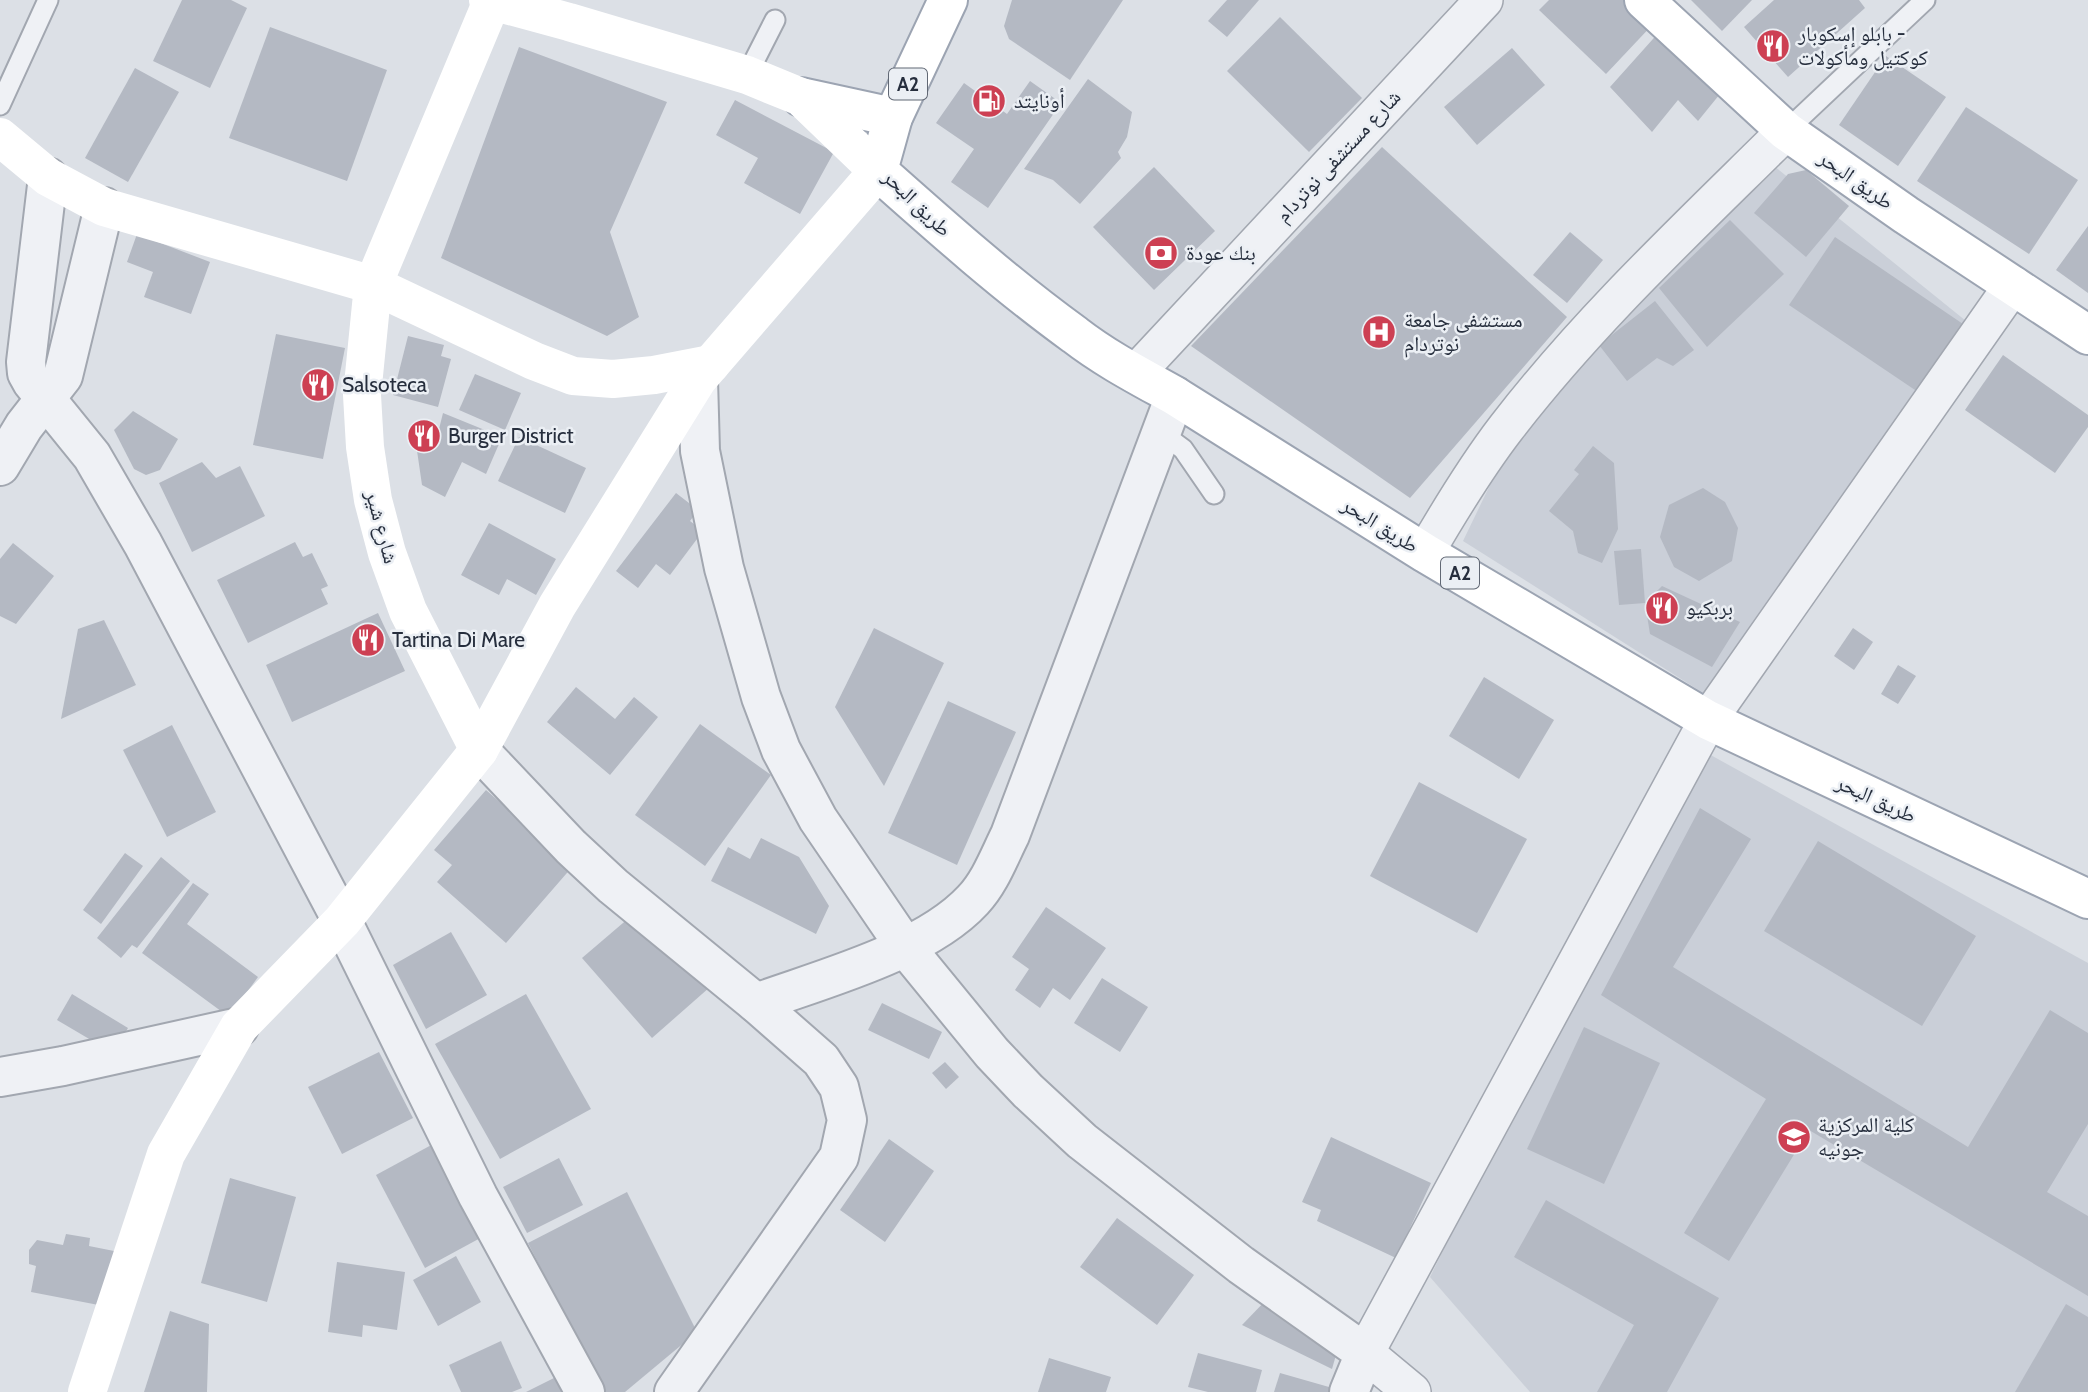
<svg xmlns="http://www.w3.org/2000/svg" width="2088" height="1392" font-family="Cabin,'Noto Naskh Arabic',sans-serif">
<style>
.built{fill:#cacfd8}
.building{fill:#b4b9c3}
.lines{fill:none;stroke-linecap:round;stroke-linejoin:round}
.service-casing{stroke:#a2a7b0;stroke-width:23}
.minor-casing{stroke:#a2a7b0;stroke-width:40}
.tertiary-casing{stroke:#a2a7b0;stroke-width:42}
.primary-casing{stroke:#9ca4b2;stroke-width:42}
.service{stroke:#eff1f5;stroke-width:19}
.minor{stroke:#eff1f5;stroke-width:37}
.tertiary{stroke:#eff1f5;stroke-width:38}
.secondary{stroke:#fff;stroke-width:38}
.primary{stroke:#fff;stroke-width:38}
.labels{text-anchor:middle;stroke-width:5;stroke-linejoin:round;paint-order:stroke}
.shield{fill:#ebeff4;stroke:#616874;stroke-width:2}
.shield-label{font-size:19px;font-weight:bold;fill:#262e3d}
.poi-label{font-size:21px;fill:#262e3d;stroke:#ebeff4;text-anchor:start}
.street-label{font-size:21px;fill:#262e3d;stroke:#ebeff4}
</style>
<rect width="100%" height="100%" fill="#dce0e6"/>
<!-- built -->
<g class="built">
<polygon points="1774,166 1971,325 1870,455 1708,696 1463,541 1491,483 1527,430 1623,316"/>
<polygon points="1707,753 2088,963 2088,1392 1530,1392 1430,1277 1569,997"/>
</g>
<!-- building -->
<g class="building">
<polygon points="182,0 231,0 247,8 210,88 153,61"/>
<polygon points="1012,0 1123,0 1070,80 1009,39 1004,26"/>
<polygon points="1227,0 1259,0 1227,37 1208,21"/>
<polygon points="1549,0 1631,0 1655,22 1606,74 1539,10"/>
<polygon points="1691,0 1752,0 1722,31"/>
<polygon points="1774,0 1859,0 1865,8 1788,77 1744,27"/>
<polygon points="1280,17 1362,98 1309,152 1227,71"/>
<polygon points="270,27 387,70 347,181 229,138"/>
<polygon points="1661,30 1724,89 1698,121 1678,100 1652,132 1610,87"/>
<polygon points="519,47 667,102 610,232 639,317 607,336 441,258"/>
<polygon points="1512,48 1545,85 1477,145 1444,107"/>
<polygon points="1886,56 1946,97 1898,166 1839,125"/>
<polygon points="135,68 179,92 128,182 85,158"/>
<polygon points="1088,79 1132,112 1127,137 1118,152 1121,158 1080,204 1053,180 1024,169"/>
<polygon points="1030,81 1061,103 988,208 951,182 974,149 936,123 964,83 1007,114"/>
<polygon points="735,100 834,152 800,214 744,183 758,158 716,135"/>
<polygon points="1966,107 2078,180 2029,254 1917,181"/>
<polygon points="1382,147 1567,317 1410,498 1191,346"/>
<polygon points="1154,167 1215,231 1154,290 1093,227"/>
<polygon points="1806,170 1849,206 1806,257 1754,213 1788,174"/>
<polygon points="1730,220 1784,274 1707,347 1659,288"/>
<polygon points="2088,226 2088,293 2056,270"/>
<polygon points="1570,232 1603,260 1567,303 1533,275"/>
<polygon points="137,234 210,262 191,314 144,297 153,272 127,262"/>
<polygon points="1835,237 1963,324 1918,392 1789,305"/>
<polygon points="1655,301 1694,350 1673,366 1657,358 1627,381 1599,345"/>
<polygon points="276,334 345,348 323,459 253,445"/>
<polygon points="408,336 444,345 441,356 451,359 438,407 393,395"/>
<polygon points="2003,355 2088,415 2088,427 2055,473 1965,410"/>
<polygon points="475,374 521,393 505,430 459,410"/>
<polygon points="133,411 178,439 160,470 146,475 134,469 114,430"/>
<polygon points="443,413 502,437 486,474 462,462 445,497 422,485 414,430 438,433"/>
<polygon points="519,437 586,468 565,513 498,481"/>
<polygon points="1593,446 1614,463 1618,529 1602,563 1578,553 1573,531 1549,511 1579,474 1574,470"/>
<polygon points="202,462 216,478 240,466 265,516 192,552 159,483"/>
<polygon points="1703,488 1725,502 1738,528 1732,561 1699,581 1674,567 1660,537 1669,505"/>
<polygon points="676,493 698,510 690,521 703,531 670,575 656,564 638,588 616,571"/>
<polygon points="489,523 556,559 536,595 507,579 499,595 461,575"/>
<polygon points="295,542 303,557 312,553 328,586 321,589 328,604 248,643 217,580"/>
<polygon points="13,543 54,576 16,624 0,616 0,559"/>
<polygon points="1641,549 1645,603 1619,605 1614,551"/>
<polygon points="1662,586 1740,622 1712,667 1650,634 1645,603"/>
<polygon points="378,613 405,671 292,722 266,665"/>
<polygon points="104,620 136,685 61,719 78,629"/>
<polygon points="874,628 944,663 884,786 835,707"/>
<polygon points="1853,628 1873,642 1854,670 1834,656"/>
<polygon points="1898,665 1916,676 1898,704 1881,694"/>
<polygon points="1484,677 1554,720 1519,779 1449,736"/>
<polygon points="576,687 615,719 634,697 658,717 610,775 547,722"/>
<polygon points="948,701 1016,732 957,865 888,833"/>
<polygon points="700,724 771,775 705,866 635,815"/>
<polygon points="172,725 216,812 167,837 123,750"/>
<polygon points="1419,782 1527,839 1477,933 1370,876"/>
<polygon points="486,790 573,866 506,943 437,882 452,865 434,850"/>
<polygon points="1700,808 1751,839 1673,967 1968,1147 2050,1010 2088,1033 2088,1124 2047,1192 2088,1216 2088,1296 1809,1130 1729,1261 1684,1233 1766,1099 1601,995"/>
<polygon points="761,838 799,857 829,906 816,934 711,881 728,847 750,859"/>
<polygon points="1818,841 1976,936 1922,1026 1764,931"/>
<polygon points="125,853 143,866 101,924 83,910"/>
<polygon points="161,857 190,881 137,948 132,945 121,958 97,938"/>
<polygon points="193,883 209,894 187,924 258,977 229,1017 142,953"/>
<polygon points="1046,907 1106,948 1070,1000 1053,988 1040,1008 1015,990 1029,969 1012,957"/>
<polygon points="630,917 710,987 652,1038 582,958"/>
<polygon points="451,932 487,995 426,1029 393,965"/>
<polygon points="1102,978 1148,1007 1120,1052 1074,1023"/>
<polygon points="72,994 128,1028 113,1053 57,1020"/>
<polygon points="526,994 591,1109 500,1159 435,1044"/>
<polygon points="882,1003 942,1032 929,1059 868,1030"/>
<polygon points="1584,1027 1660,1063 1604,1184 1527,1149"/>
<polygon points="379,1052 413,1118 342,1154 308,1087"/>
<polygon points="945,1062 959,1077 946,1089 932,1073"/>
<polygon points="1331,1137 1431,1183 1396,1258 1317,1221 1321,1210 1302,1202"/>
<polygon points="889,1139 934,1171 885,1242 840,1210"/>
<polygon points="435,1143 484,1236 425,1268 376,1175"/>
<polygon points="559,1158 583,1205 527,1233 503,1187"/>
<polygon points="230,1178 296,1197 267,1302 201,1283"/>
<polygon points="627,1192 697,1332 625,1392 603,1392 528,1243"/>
<polygon points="1546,1200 1719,1298 1667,1392 1597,1392 1634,1325 1514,1257"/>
<polygon points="1117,1218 1194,1275 1157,1325 1080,1267"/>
<polygon points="66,1234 90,1238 89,1246 119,1252 109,1307 31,1292 36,1266 29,1264 29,1250 37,1240 63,1245"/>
<polygon points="456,1256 481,1302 438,1326 413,1280"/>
<polygon points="337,1262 405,1272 397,1330 363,1325 362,1337 328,1332"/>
<polygon points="1269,1297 1340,1341 1332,1369 1242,1325"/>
<polygon points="2066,1304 2088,1317 2088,1392 2015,1392"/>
<polygon points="170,1311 209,1324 207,1392 144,1392"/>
<polygon points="501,1341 522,1388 512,1392 461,1392 449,1365"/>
<polygon points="1198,1353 1262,1370 1256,1392 1208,1392 1188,1387"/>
<polygon points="1049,1358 1111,1377 1106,1392 1038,1392"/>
<polygon points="1280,1373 1336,1389 1335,1392 1274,1392"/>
<polygon points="556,1377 564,1392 526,1392"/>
</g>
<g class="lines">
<!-- service casing -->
<g class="service-casing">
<g id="service">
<polyline points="747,75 775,20"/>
<polyline points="0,105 48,0"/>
<polyline points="1786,131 1925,0"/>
<polyline points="1160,432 1183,449 1214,494"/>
</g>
</g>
<!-- minor casing -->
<g class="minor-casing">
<g id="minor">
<polyline points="1135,374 1484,0"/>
<path d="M1425 553C1450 510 1476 467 1506 428 1589 320 1689 227 1786 131"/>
<polyline points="1412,1392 1365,1353 1708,720 2013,285"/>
</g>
</g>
<!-- tertiary casing -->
<g class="tertiary-casing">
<g id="tertiary">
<polyline points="48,177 26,362 27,373 32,382 92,456 143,544 342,921 478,1196 585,1392"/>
<polyline points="698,379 700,451 724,568 761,697 781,750 818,819 906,948 992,1053 1028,1091 1082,1141 1241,1265 1365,1353 1349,1392"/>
<polyline points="0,466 24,426 63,376 104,207"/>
<polyline points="479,750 571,847 613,886 756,1003 821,1060 839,1087 847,1120 839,1157 674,1392"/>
<path d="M756 1003C822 979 925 952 973 900 990 882 999 857 1010 835L1175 396"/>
<polyline points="0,1077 63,1066 239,1027"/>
</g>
</g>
<!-- primary casing -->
<g class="primary-casing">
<g id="primary">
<path d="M948 0 893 117 878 171C942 228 1006 285 1075 335 1106 359 1141 377 1175 396L1425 553 1708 720 2088 899"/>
<polyline points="1644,0 1786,131 1906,215 2088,335"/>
<polyline points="801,97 893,117"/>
</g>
</g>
<!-- service -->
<use href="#service" class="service"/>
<!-- minor -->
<use href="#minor" class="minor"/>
<!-- tertiary -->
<use href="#tertiary" class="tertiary"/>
<!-- secondary -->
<g class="secondary">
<polyline points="0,137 48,177 104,207 373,285 534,361 573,376 613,379 654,375 711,364"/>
<polyline points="479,750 408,611 387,553 373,500 365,447 362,395 373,285 492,1"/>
<polyline points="87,1392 166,1154 239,1027 342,921 479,750 557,606 698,379 878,171 801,97 747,75 569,22 488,0"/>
</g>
<!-- primary -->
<use href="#primary" class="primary"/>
</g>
<!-- icons -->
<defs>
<g id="restaurant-disc" transform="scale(1.75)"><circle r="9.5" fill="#cd4053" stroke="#ebeff4"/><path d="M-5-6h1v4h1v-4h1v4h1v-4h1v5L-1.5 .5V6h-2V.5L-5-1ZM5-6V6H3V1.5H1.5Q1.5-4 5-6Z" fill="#fff"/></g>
<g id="fuel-disc" transform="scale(1.75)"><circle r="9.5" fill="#cd4053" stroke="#ebeff4"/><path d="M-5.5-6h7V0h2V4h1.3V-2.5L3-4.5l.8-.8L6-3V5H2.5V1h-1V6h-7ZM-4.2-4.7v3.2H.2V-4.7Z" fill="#fff"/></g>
<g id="bank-disc" transform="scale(1.75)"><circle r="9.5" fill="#cd4053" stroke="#ebeff4"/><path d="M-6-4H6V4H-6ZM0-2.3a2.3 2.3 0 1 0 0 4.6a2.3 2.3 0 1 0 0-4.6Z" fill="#fff"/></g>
<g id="hospital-disc" transform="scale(1.75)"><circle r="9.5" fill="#cd4053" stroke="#ebeff4"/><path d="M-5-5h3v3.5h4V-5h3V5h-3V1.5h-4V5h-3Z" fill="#fff"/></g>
<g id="school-disc" transform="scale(1.75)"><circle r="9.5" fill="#cd4053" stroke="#ebeff4"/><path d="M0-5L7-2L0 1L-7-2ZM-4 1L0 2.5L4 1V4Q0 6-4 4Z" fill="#fff"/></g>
</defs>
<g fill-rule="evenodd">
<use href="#restaurant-disc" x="1773" y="46"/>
<use href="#fuel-disc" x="989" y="101"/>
<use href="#bank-disc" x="1161" y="253"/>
<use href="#hospital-disc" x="1379" y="332"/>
<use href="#restaurant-disc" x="318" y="385"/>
<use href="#restaurant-disc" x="424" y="436"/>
<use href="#restaurant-disc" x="1662" y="608"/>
<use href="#restaurant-disc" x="368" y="640"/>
<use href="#school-disc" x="1794" y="1137"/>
</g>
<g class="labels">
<!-- shield labels -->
<g class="shield">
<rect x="889" y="68.5" width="38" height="31" rx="5"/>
<rect x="1441" y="557.5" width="38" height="31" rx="5"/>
</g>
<g class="shield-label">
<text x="908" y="91">A2</text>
<text x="1460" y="580">A2</text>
</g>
<!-- poi labels -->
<g class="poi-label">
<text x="1798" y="41">بابلو إسكوبار -<tspan x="1798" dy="24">كوكتيل ومأكولات</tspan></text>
<text x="1014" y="108">أونايتد</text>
<text x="1186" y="260">بنك عودة</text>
<text x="1404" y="327">مستشفى جامعة<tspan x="1404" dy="24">نوتردام</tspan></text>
<text x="342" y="392">Salsoteca</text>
<text x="448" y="443">Burger District</text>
<text x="1686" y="615">بربكيو</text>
<text x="392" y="647">Tartina Di Mare</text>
<text x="1818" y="1132">كلية المركزية<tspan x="1818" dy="24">جونيه</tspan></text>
</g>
<!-- street labels -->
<g class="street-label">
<text transform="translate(1338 156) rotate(-47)" y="7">شارع مستشفى نوتردام</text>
<text transform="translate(1856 180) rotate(35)" y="7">طريق البحر</text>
<text transform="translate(917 203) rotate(44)" y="7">طريق البحر</text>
<text transform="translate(1380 525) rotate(32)" y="7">طريق البحر</text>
<text transform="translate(382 527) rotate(75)" y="7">شارع شير</text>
<text transform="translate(1876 799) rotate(25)" y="7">طريق البحر</text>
</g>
</g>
</svg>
